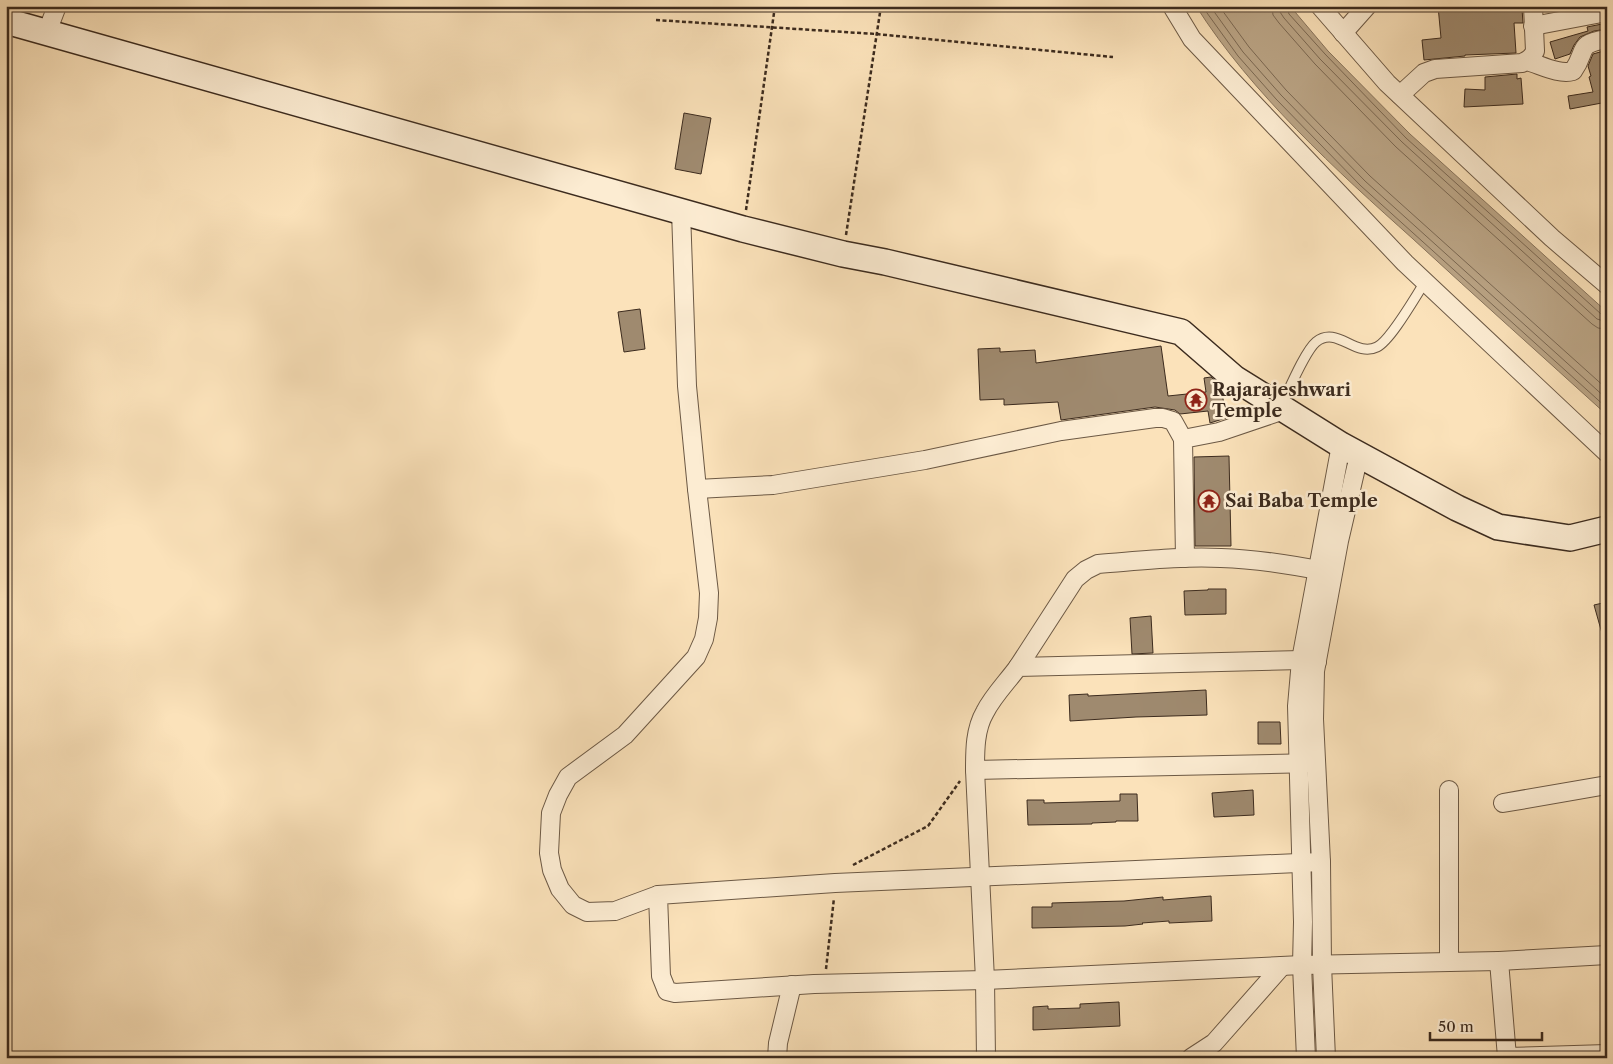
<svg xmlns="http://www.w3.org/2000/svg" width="1613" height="1064" font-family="'Libre Caslon Text',serif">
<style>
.water{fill:#baa485;stroke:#88745c}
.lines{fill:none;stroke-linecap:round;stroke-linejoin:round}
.shore{stroke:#7b6852;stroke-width:1}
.building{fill:#9f8a6f;stroke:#3c2b1e}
.lane-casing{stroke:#6c5945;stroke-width:11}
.street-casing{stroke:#6c5945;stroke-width:20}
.secondary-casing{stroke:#3c2b1e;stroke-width:28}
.path{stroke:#3c2b1e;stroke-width:2.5;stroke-dasharray:4 2.5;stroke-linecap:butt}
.lane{stroke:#fcecd2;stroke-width:9}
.street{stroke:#fcecd2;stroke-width:18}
.secondary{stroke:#fcecd2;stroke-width:25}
.labels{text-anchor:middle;stroke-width:5;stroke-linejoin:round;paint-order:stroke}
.poi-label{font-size:18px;font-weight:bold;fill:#3c2b1e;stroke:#fcecd2;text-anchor:start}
</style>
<rect width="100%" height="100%" fill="#fbe2ba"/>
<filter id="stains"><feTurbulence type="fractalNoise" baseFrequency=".004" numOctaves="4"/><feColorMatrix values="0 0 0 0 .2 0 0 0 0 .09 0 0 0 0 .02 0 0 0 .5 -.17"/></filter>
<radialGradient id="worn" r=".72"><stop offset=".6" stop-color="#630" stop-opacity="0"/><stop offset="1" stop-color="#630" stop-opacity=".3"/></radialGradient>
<!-- water -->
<path class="water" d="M1196 6H1290L1328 51 1410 134 1607 312V415C1542 356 1477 298 1413 239 1337 171 1251 93 1196 6Z"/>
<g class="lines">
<!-- shore -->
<g class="shore">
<polyline points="1202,6 1238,56 1276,99 1361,186 1607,408"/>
<polyline points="1210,6 1243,52 1281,95 1365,181 1607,399"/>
<polyline points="1219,6 1249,47 1286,90 1370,176 1607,389"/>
<polyline points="1272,6 1273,15 1279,23 1315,64 1396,147 1592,324 1598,328 1607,329"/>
<polyline points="1280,6 1280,12 1284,18 1320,59 1402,142 1597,319 1607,322"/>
<polyline points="1286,6 1289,14 1325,54 1406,138 1601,314 1607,315"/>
</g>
</g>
<!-- building -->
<g class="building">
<polygon points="1438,6 1516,6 1516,9 1522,9 1523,23 1514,23 1516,53 1465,55 1465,56 1424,60 1422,40 1441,38"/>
<polygon points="1607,23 1607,29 1594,31 1580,37 1574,45 1570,54 1555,59 1550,42 1588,31 1587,27"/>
<polygon points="1607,50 1607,102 1570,109 1568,96 1593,92 1589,77 1591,76 1588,66 1593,54"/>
<polygon points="1517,74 1517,79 1521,78 1523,104 1464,107 1465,89 1485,90 1485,77"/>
<polygon points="684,113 711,118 701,174 675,169"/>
<polygon points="640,309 645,349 624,352 618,312"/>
<polygon points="1161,346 1168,396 1206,392 1204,378 1211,377 1221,386 1226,418 1210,423 1208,411 1180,414 1175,410 1155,407 1061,420 1058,402 1004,405 1004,399 980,400 978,349 1000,348 1000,352 1035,350 1036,363"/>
<polygon points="1229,456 1231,546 1195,546 1194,457"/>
<polygon points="1208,589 1226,589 1226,614 1185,615 1184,591 1208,590"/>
<polygon points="1607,602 1607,637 1603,637 1594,605"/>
<polygon points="1151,616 1153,653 1132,654 1130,618"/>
<polygon points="1206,690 1207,715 1136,717 1070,721 1069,695 1088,694 1088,696"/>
<polygon points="1258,722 1280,722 1281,744 1258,744"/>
<polygon points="1253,790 1254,815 1214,817 1212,793"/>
<polygon points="1120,794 1137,794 1138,821 1116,821 1116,822 1092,823 1092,824 1028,825 1027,800 1044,800 1044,803 1120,801"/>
<polygon points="1211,896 1212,921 1169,923 1169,921 1142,923 1143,924 1125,926 1032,928 1032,907 1052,907 1052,903 1124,901 1163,897 1163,900"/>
<polygon points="1119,1002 1120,1026 1033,1030 1033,1007 1048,1006 1048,1009 1080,1008 1080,1004"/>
</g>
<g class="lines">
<!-- lane casing -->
<g class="lane-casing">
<path id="lane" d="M1281 406C1288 392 1305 351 1316 342 1337 325 1355 358 1377 347 1391 340 1415 297 1425 282"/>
</g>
<!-- street casing -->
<g class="street-casing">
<g id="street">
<polyline points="1172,6 1192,39 1405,263 1607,453"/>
<polyline points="1320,6 1387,83 1552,238 1607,285"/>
<polyline points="1533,26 1607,12"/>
<polyline points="47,32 57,6"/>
<polyline points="1343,33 1367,6"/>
<path d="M1527 61C1541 65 1559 75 1573 71 1588 50 1575 44 1607 39"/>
<path d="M1400 95 1424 73 1435 69 1522 63C1528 60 1532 58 1535 51L1533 6"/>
<polyline points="681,211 687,386 697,489"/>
<polyline points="1185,558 1183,439 1219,432 1287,409"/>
<path d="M1018 667 1075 579 1086 570 1098 564C1139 561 1180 556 1221 558 1257 559 1293 565 1328 572"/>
<path d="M1316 763 975 770C975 750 975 729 985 712 993 696 1007 682 1018 667L1301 660 1317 662"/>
<polyline points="975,770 985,980 986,1058"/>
<polyline points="1449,790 1449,962"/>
<polyline points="1503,803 1607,785"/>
<polyline points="1321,862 835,883 658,895 661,976 667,991 675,993 814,984 985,980 1302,965 1499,961"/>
<polyline points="658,895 615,911 587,912 573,905 560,889 552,870 549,853 551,813 558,795 568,777 625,735 696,657 704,639 708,618 709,593 697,489 773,485 925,460 1061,431 1155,418 1163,418 1173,421 1183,439"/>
<polyline points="1607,955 1499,961 1507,1057 1607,1054"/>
<polyline points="777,1058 778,1043 792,985"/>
<polyline points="1191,1058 1214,1043 1282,966"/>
<polyline points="1306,1058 1302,965 1303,922 1297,706 1301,660 1341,445"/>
<polyline points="1326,1058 1322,965 1321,862 1314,719 1315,671 1339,541 1359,455"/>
</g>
</g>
<!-- secondary casing -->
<g class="secondary-casing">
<polyline id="secondary" points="6,21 743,229 843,254 885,262 1181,332 1234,378 1341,445 1457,508 1498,527 1570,538 1607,529"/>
</g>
<!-- path -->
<g class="path">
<polyline points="656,20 876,34 1113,57"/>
<polyline points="746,210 775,6"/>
<polyline points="846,235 881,6"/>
<polyline points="853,865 928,826 960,781"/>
<polyline points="826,969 834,898"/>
</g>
<!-- lane -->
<use href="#lane" class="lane"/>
<!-- street -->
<use href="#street" class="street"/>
<!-- secondary -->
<use href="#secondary" class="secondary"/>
</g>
<!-- icons -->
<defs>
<g id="temple-ring" transform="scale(1.125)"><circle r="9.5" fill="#fcecd2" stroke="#8f2418" stroke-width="1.5"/><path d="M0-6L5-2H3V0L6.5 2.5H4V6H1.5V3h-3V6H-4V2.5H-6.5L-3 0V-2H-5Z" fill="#8f2418"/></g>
</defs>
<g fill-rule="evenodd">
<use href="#temple-ring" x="1196" y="400"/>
<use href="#temple-ring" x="1209" y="501"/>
</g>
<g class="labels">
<!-- poi labels -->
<g class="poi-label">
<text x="1212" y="396">Rajarajeshwari<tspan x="1212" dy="21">Temple</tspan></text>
<text x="1225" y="507">Sai Baba Temple</text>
</g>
</g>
<!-- margin -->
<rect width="1613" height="1064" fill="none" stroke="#fbe2ba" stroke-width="25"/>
<rect x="8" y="8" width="1598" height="1049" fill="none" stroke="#3c2b1e" stroke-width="2.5"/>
<rect x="12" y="12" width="1588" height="1039" fill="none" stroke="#3c2b1e"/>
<!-- scale -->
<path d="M1430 1032v8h112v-8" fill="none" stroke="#3c2b1e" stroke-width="2.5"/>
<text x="1438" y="1032" font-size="15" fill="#3c2b1e" stroke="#fcecd2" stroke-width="4" paint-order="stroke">50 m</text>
<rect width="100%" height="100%" filter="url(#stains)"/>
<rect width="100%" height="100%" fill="url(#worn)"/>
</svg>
